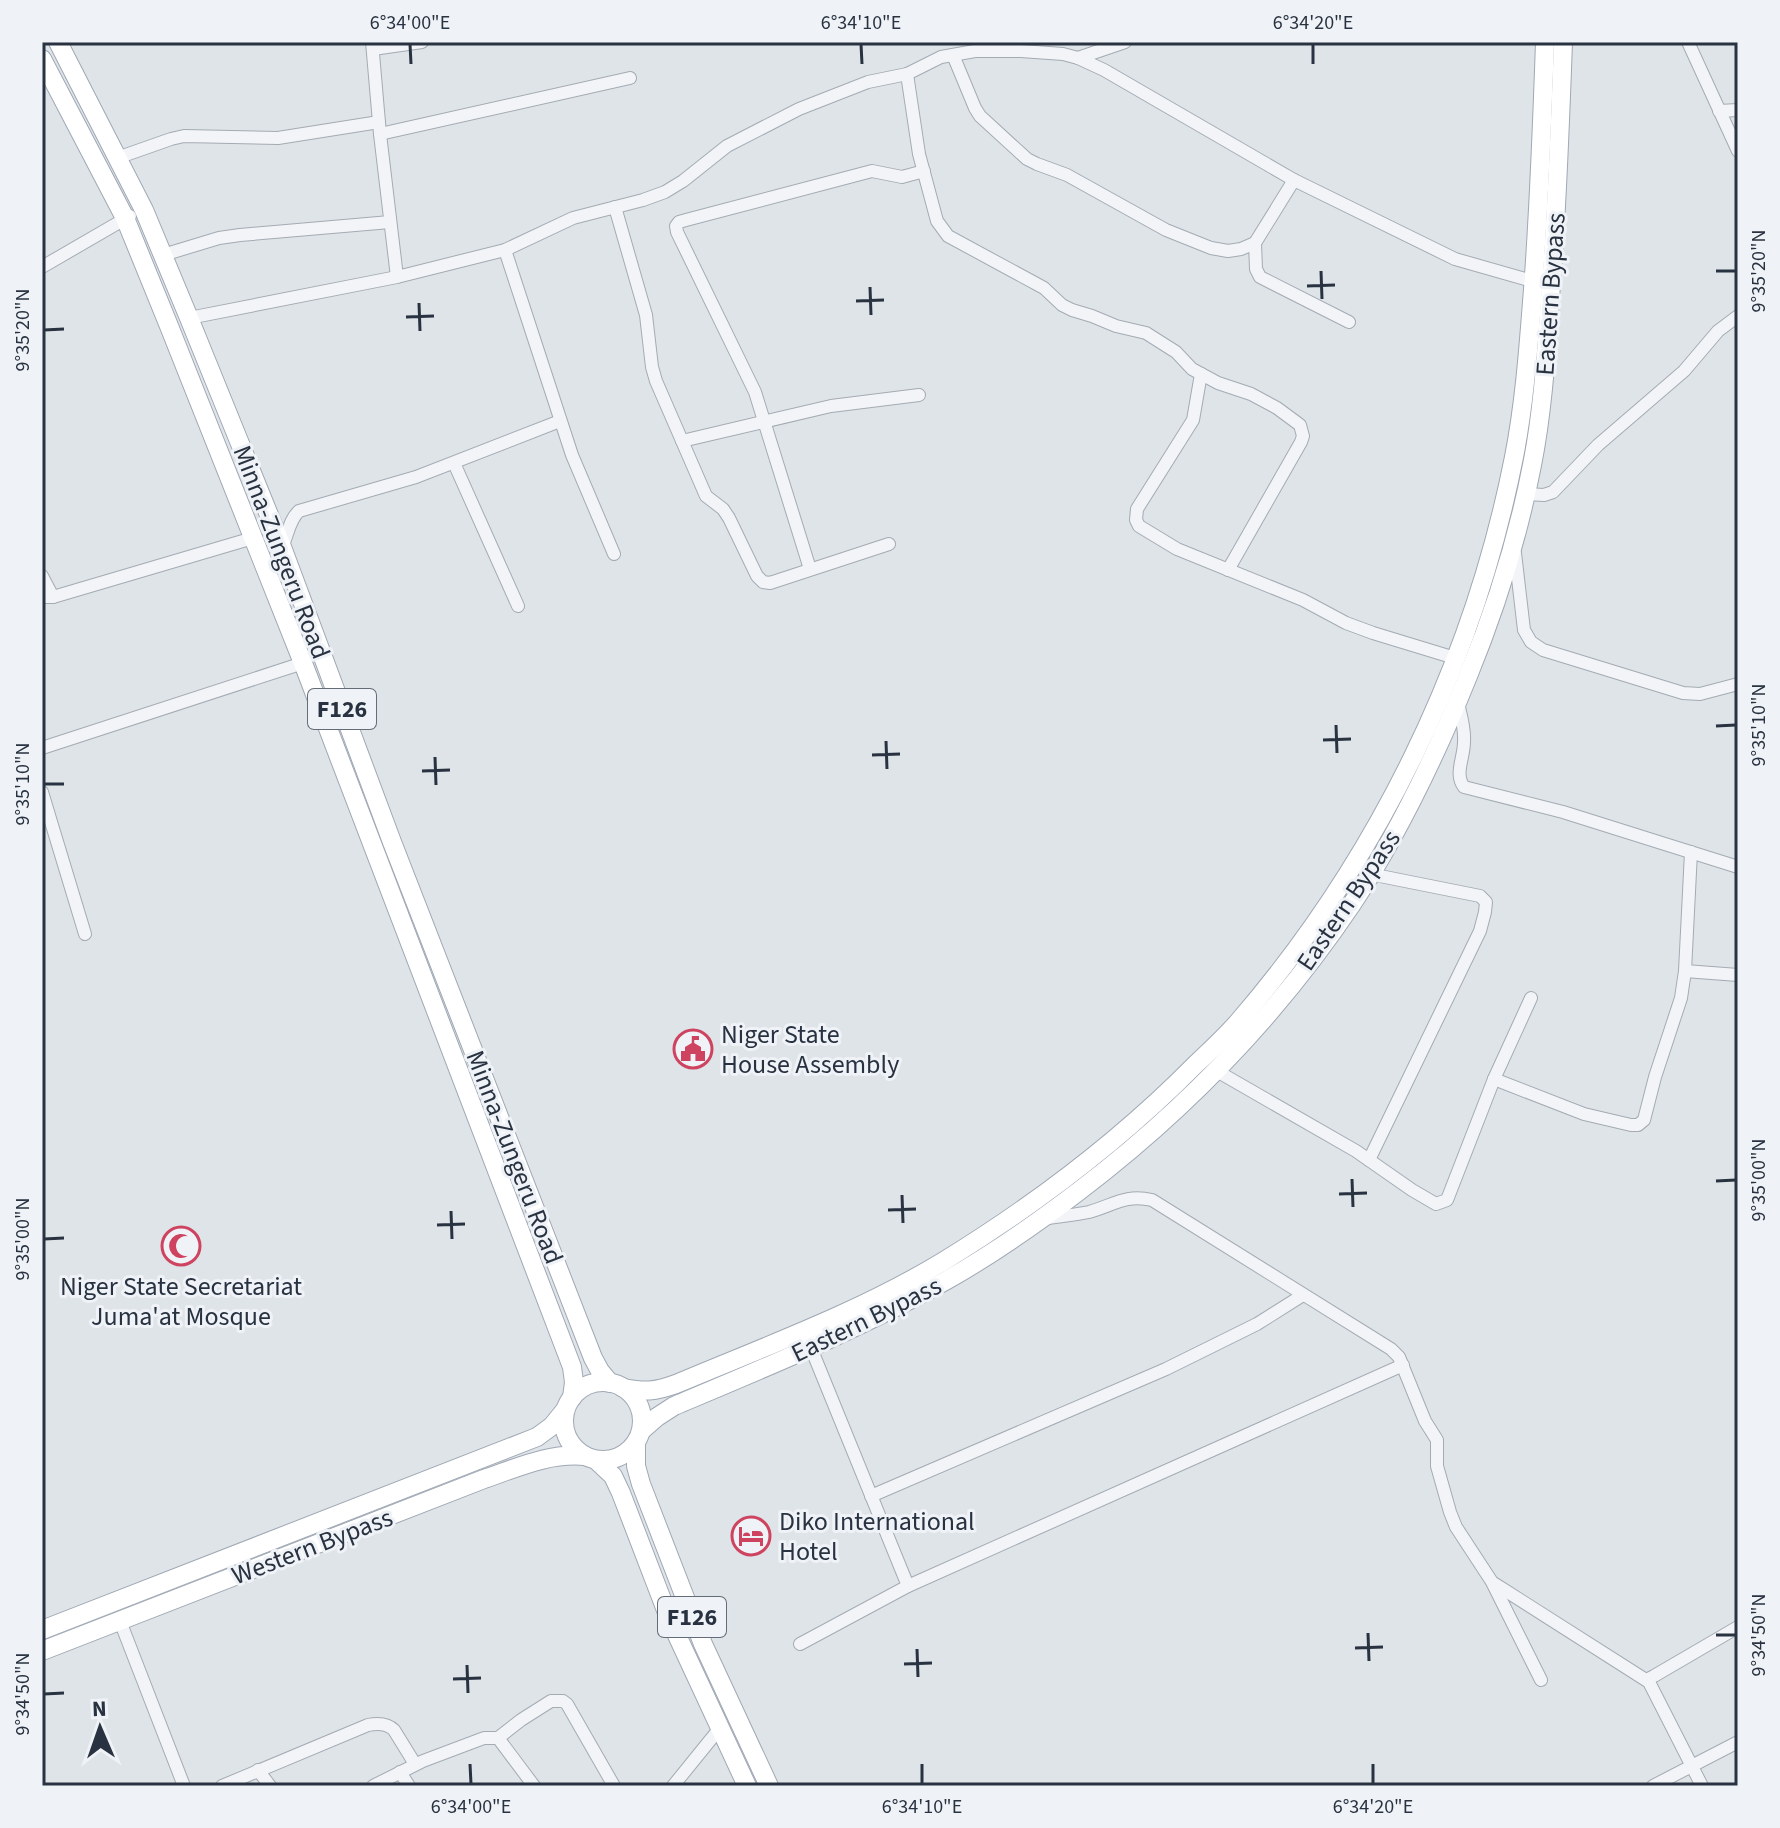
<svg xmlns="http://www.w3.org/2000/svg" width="1780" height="1828" font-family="'Source Sans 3',sans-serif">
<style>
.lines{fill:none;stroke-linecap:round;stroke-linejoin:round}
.street-casing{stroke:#a4abb3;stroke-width:14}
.primary-casing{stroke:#9fa8b4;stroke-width:20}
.street{stroke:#f2f4f7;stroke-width:12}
.primary{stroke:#fff;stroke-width:18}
.ticks{fill:none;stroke:#283240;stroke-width:3}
.labels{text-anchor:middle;stroke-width:6;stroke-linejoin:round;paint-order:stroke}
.shield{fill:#eff2f6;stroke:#646c77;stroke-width:2}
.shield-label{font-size:24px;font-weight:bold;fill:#283240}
.street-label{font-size:26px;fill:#283240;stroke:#eff2f6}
.poi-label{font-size:26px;fill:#283240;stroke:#eff2f6;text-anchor:start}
.neatline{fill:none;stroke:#283240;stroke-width:3}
.ticks-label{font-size:20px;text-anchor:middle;fill:#283240}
</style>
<rect width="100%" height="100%" fill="#dfe4e9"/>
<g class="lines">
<!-- street casing -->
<g class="street-casing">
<g id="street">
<polyline points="372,42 380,134 397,277"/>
<polyline points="1688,42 1738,151"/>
<polyline points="373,49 422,42"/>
<polyline points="953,55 975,108 980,116 1027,159 1037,164 1067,175 1166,230 1211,248 1228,251 1241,249 1255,243 1256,269 1260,277 1349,322"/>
<polyline points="1078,58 1125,42"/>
<polyline points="907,74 919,154 937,221 948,236 1044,288 1062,305 1072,310 1092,316 1116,326 1146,333 1176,352 1192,369 1218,383 1251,394 1277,408 1300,425 1303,436 1301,442 1228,570"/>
<polyline points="1719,111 1738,110"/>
<polyline points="380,134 630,78"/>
<polyline points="117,158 171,139 184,136 278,138 379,122"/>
<polyline points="615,207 646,315 652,367 656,381 706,496 723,509 729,518 757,576 763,582 770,583 889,544"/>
<polyline points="1255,243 1294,180"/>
<polyline points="505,250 572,455 614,554"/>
<polyline points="163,255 219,238 240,235 390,222"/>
<polyline points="42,267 130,216"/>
<polyline points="189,318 397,277 505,250 573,218 643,200 665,192 683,181 727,146 799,109 868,82 907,74 941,57 975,51 1021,51 1063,54 1078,58 1104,70 1294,180 1455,259 1539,283"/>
<polyline points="1201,374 1193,420 1137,509 1136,520 1139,526 1177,549 1303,600 1346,623 1373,633 1455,658"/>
<polyline points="682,441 831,406 919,395"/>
<polyline points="454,463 518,606"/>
<polyline points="1526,494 1544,495 1553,492 1598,445 1684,371 1718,331 1738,316"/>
<path d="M282 547C288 535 289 520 299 511L416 477 560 421"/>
<polyline points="1515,553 1524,630 1531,642 1543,650 1683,693 1700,694 1738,684"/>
<polyline points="810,569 755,392 677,232 676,226 679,222 686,220 872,171 902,177 924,171"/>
<polyline points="42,576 53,597"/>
<polyline points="42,597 53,597 253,538"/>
<path d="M1458 703C1461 716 1465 728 1464 742 1464 758 1454 774 1464 787L1563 812 1738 867"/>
<polyline points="42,748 303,663"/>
<polyline points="42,792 85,934"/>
<polyline points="1685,971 1738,975"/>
<polyline points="1215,1070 1356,1151 1412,1190 1436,1204 1447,1200 1494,1079 1531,998"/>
<polyline points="1494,1079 1584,1114 1631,1125 1638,1125 1644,1120 1655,1077 1681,998 1685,971 1691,852"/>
<polyline points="1369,1160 1480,931 1485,912 1486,902 1480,896 1370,874"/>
<path d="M1044 1219C1059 1216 1075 1215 1089 1212 1114 1205 1125 1194 1152 1200L1391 1349 1399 1357 1425 1421 1437 1440V1466L1450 1512 1456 1527 1492 1582 1541 1680"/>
<polyline points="811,1348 908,1586"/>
<polyline points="871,1496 1166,1369 1257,1324 1303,1295"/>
<polyline points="1495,1584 1649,1682 1702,1786"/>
<polyline points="120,1621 184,1786"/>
<polyline points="800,1644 908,1586 1403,1365"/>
<polyline points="1649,1682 1650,1678 1654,1676 1738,1627"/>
<polyline points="498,1738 534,1786"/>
<polyline points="258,1770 270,1786"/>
<polyline points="400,1772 409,1786"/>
<path d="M222 1786 368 1725C378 1723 387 1723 394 1730L415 1764"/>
<polyline points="373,1786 423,1761 484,1738 498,1738 521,1720 551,1701 563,1701 567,1704 614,1786"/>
<polyline points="673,1786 720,1728"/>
<polyline points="1653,1786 1738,1742"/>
</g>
</g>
<!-- primary casing -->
<g class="primary-casing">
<g id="primary">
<polyline points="58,42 144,210 189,318 282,547 392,842 593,1358 600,1371 610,1383"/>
<polyline points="42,59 125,218 169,326 303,663 572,1367 574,1382 572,1398"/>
<circle cx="603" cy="1421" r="39"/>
<path d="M623 1388C645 1392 654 1392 676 1384 766 1346 860 1312 944 1261 1035 1205 1121 1140 1196 1064 1211 1050 1226 1036 1239 1021 1377 861 1473 665 1514 457 1524 406 1528 354 1532 302 1539 216 1542 129 1545 42"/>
<path d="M641 1431 657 1417 674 1406C767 1367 859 1329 947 1280 993 1254 1037 1223 1079 1191 1184 1111 1278 1014 1352 904 1399 833 1436 755 1468 676 1496 608 1518 537 1532 465 1543 410 1546 354 1550 298 1557 213 1560 127 1563 42"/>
<polyline points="636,1442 636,1466 641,1484 703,1644 769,1786"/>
<polyline points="596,1460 613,1476 621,1493 669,1618 747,1786"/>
<polyline points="42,1630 537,1437 552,1426 565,1410"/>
<path d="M42 1651 484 1479C519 1467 548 1453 585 1456"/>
</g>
</g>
<!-- street -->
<use href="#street" class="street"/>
<!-- primary -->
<use href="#primary" class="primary"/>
</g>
<!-- ticks -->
<path class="ticks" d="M410 44 411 64M861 44 862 64M1313 44V64M1321 271 1322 299M1716 271H1736M1307 286 1335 285M870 287 871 315M856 301 884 300M419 303 420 331M406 317 434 316M44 330 64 329M1336 725 1337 753M1716 726 1736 725M1323 740 1351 739M886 741 887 769M872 755 900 754M435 757 436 785M422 771 450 770M44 784H64M1352 1179 1353 1207M1716 1181 1736 1180M1339 1194 1367 1193M902 1195 903 1223M888 1210 916 1209M451 1211 452 1239M437 1225 465 1224M44 1239 64 1238M1368 1633 1369 1661M1716 1635H1736M1355 1648 1383 1647M917 1649 918 1677M904 1664 932 1663M467 1665 468 1693M453 1679 481 1678M44 1694 64 1693M470 1764 471 1784M922 1764V1784M1373 1764V1784"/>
<!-- icons -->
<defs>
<g id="civic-ring" transform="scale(2)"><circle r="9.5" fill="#eff2f6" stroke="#ce4460" stroke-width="1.5"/><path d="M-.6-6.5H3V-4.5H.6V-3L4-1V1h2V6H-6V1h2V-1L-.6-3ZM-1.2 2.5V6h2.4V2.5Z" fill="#ce4460"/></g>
<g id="mosque-ring" transform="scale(2)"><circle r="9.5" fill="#eff2f6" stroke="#ce4460" stroke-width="1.5"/><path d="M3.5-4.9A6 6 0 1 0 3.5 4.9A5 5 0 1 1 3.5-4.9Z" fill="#ce4460"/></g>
<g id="hotel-ring" transform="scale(2)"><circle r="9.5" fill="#eff2f6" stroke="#ce4460" stroke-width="1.5"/><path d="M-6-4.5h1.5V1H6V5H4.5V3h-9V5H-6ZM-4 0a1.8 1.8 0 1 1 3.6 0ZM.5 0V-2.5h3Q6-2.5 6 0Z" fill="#ce4460"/></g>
</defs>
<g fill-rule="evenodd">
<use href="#civic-ring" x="693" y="1049"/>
<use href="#mosque-ring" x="181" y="1246"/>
<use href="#hotel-ring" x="751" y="1536"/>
</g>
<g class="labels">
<!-- shield labels -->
<g class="shield">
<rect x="308" y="689" width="68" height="40" rx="6"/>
<rect x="658" y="1597" width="68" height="40" rx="6"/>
</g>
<g class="shield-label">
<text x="342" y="717">F126</text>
<text x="692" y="1625">F126</text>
</g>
<!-- street labels -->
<g class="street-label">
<text transform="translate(1550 294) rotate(-86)" y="9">Eastern Bypass</text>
<text transform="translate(282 552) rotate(69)" y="9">Minna-Zungeru Road</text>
<text transform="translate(1348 900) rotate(-56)" y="9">Eastern Bypass</text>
<text transform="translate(515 1157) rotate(69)" y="9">Minna-Zungeru Road</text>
<text transform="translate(866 1319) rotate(-26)" y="9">Eastern Bypass</text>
<text transform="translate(312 1546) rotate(-21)" y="9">Western Bypass</text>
</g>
<!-- poi labels -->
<g class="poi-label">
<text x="721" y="1043">Niger State<tspan x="721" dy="30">House Assembly</tspan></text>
<text x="181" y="1295" text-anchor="middle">Niger State Secretariat<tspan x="181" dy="30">Juma'at Mosque</tspan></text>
<text x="779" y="1530">Diko International<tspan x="779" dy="30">Hotel</tspan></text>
</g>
</g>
<!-- border -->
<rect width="1780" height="1828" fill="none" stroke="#eff2f6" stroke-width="88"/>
<!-- north arrow -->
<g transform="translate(100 1728) rotate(358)" stroke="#eff2f6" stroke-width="6" paint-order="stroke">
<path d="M0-6L14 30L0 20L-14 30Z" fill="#283240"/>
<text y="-12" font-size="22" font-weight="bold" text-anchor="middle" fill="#283240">N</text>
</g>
<rect x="44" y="44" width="1692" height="1740" class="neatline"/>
<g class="ticks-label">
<text x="410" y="29">6°34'00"E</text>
<text x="861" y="29">6°34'10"E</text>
<text x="1313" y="29">6°34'20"E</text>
<text transform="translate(1758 271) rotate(-90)" y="7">9°35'20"N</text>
<text transform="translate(22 330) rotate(-90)" y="7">9°35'20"N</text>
<text transform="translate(1758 725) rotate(-90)" y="7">9°35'10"N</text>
<text transform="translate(22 784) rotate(-90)" y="7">9°35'10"N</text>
<text transform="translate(1758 1180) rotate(-90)" y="7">9°35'00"N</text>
<text transform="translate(22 1239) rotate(-90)" y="7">9°35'00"N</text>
<text transform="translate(1758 1635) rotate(-90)" y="7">9°34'50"N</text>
<text transform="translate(22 1694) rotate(-90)" y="7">9°34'50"N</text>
<text x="471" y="1813">6°34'00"E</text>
<text x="922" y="1813">6°34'10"E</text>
<text x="1373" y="1813">6°34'20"E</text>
</g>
</svg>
